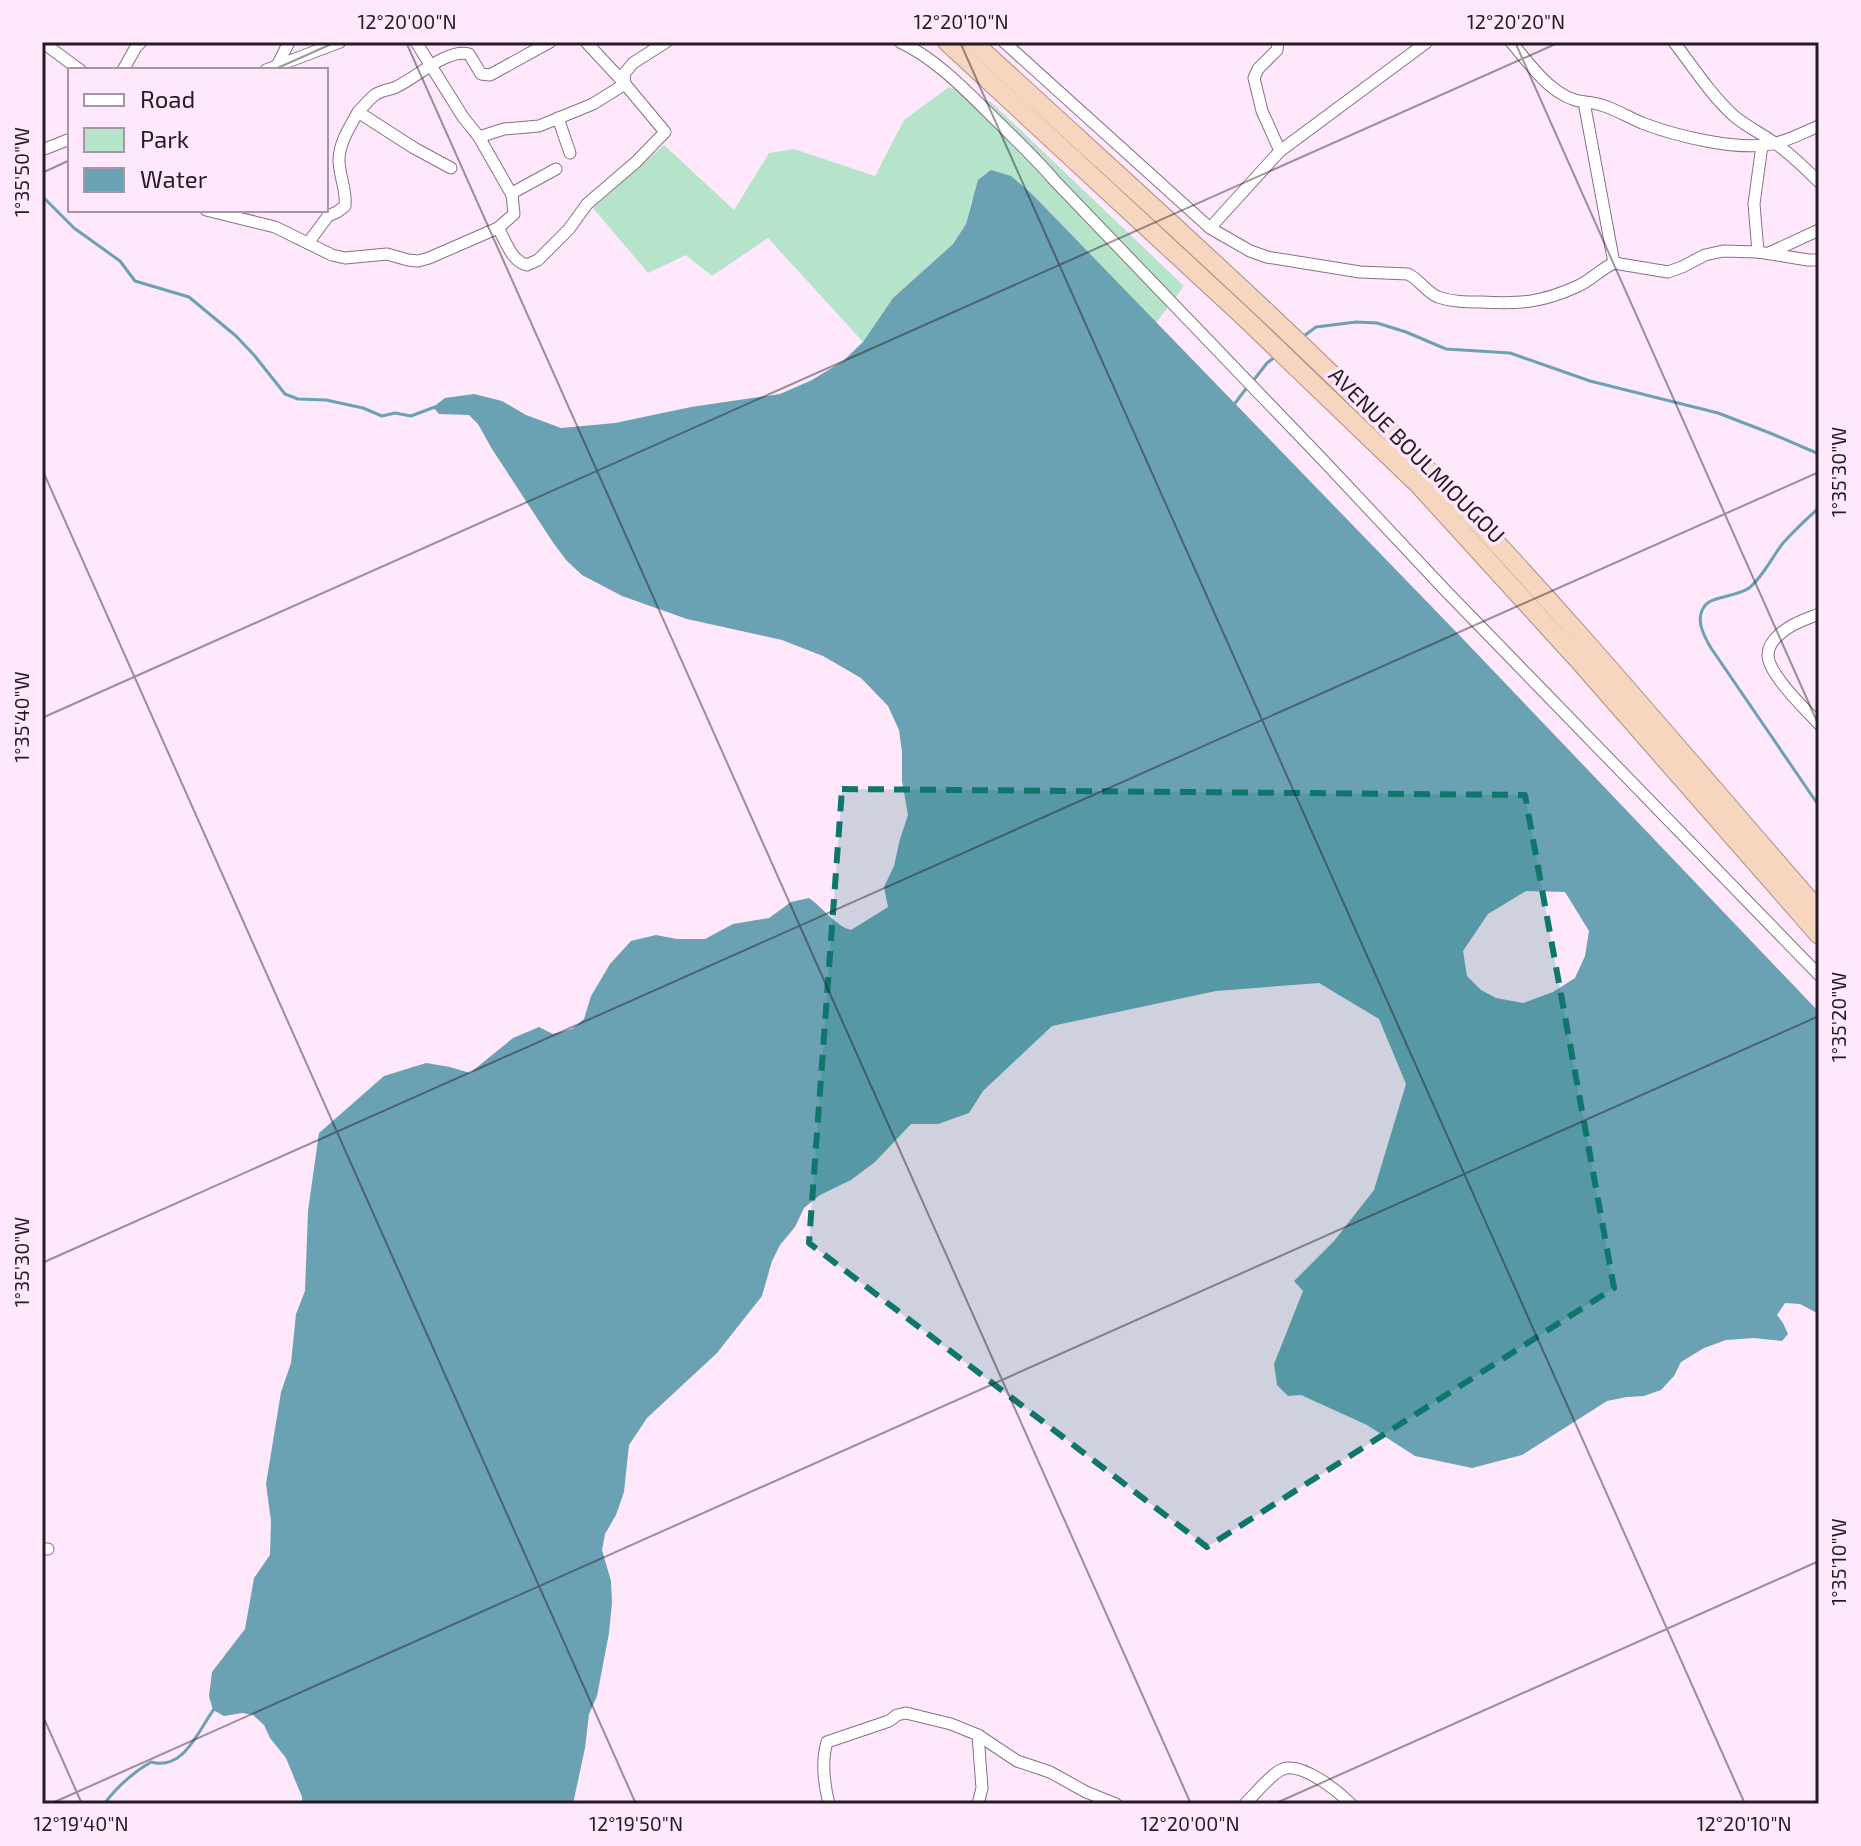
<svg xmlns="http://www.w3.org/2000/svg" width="1861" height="1846" font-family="'Exo 2',sans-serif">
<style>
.green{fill:#b5e4ca}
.water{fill:#6aa1b3;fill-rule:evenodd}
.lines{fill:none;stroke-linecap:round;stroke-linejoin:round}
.stream{stroke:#6aa1b3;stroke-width:3}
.minor-casing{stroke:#887086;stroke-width:13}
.trunk-casing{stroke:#ab8d7d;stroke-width:20}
.minor{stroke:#fff;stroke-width:11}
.trunk{stroke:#f6d6be;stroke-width:18}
.marked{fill:#0f766e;fill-opacity:0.2;stroke:#0f766e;stroke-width:6;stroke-dasharray:16 10;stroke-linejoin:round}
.ticks{fill:none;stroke:#241b23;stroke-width:2;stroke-opacity:0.45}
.labels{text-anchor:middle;stroke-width:7;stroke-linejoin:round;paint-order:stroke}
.street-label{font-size:22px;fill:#241b23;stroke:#ffe8fc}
.neatline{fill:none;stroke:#241b23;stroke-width:3}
.ticks-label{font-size:20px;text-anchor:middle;fill:#241b23}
</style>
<rect width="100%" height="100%" fill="#ffe8fc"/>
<!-- green -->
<polygon class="green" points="949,87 991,102 1184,286 1156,323 1034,196 972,199 966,224 953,244 893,298 863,342 768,238 712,276 686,255 648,273 593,208 664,145 734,210 769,153 794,149 875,176 904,120"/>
<!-- water -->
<path class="water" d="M991 170 1011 176 1034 196 1463 639 1819 1012V1314L1800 1304 1785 1303 1777 1315 1783 1323 1788 1334 1782 1341 1754 1338 1726 1340 1704 1348 1681 1362 1674 1376 1661 1390 1644 1396 1627 1397 1607 1401 1522 1455 1472 1468 1415 1456 1367 1425 1301 1395 1288 1396 1277 1385 1274 1364 1303 1291 1294 1281 1334 1241 1374 1190 1406 1084 1379 1019 1319 983 1216 991 1052 1026 983 1091 969 1113 938 1124H911L875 1162 851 1180 820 1195 804 1208 795 1227 780 1245 772 1261 762 1296 717 1353 647 1418 629 1445 624 1492 616 1515 605 1534 602 1550 611 1581 612 1603 609 1633 597 1696 589 1714 585 1748 573 1804H302V1797L286 1758 270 1738 264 1725 253 1715 242 1713 224 1716 213 1710 209 1696 212 1672 245 1629 254 1578 270 1555 271 1521 266 1484 281 1392 291 1363 296 1314 305 1291 308 1211 319 1133 384 1076 426 1063 450 1067 470 1073 513 1038 539 1027 553 1034 572 1029 584 1019 591 996 610 964 631 941 656 935 677 939H705L733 924 769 918 791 902 809 898C823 908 836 926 851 930L888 907 884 887 894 866 900 839 908 815 902 781V752L899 730 888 706 861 678 823 656 782 640 687 619 622 596 582 575 566 560 552 541 492 449 478 424 469 415 439 414 433 407 445 398 474 394 502 401 526 415 561 428 615 423 691 407 780 394 812 380 843 361 863 342 893 298 953 244 966 224 978 180ZM1526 891 1565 892 1589 931 1585 956 1575 978 1553 992 1523 1003 1496 998 1481 990 1467 976 1463 951 1488 914Z"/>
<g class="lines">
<!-- stream -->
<g class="stream">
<polyline points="42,196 74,228 120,261 135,281 189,297 236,336 254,355 285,394 298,399 326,400 363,408 382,416 395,413 411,416 435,407"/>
<polyline points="1304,336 1316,327 1356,322 1377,323 1406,332 1446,349 1510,353 1590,381 1718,413 1770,433 1819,454"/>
<polyline points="1253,381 1267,363 1275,357"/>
<polyline points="1233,406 1248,386"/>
<path d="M1819 508C1806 519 1794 531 1783 543 1772 557 1763 577 1749 588 1737 597 1710 596 1704 607 1695 620 1704 636 1711 648L1819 806"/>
<path d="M104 1804C117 1787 132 1773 151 1762 184 1771 198 1731 214 1709"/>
</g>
<!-- minor casing -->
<g class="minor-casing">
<g id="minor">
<polyline points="42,42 80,70"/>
<polyline points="416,42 463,117 479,137 504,129 539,126 593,104 625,84 624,74 633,63 666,42"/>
<path d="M900 42C939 60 972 97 1002 126 1020 144 1038 161 1055 181L1322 459 1445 590 1819 975"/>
<path d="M1004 42 1210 228 1250 251 1267 257 1360 272 1408 274C1420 280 1426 292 1438 297 1452 302 1466 302 1481 302 1520 304 1541 303 1578 286 1591 280 1601 269 1614 263L1668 272 1682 267 1705 255 1723 251 1758 252 1808 260H1819"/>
<polyline points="1278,42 1277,50 1258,69 1254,78 1262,111 1280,151"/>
<path d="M1511 42C1530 64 1552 98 1584 102L1614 263"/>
<path d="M1674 42C1693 67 1711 95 1734 116 1747 127 1763 134 1776 144 1792 155 1806 169 1819 182"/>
<polyline points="277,66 289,42"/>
<polyline points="123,70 136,47 141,42"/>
<polyline points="266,70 340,42"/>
<path d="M1584 102C1606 103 1623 115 1642 123 1676 136 1737 151 1772 144 1788 141 1804 132 1819 126"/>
<path d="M358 112C364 106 369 99 376 94 383 90 387 90 394 88 414 80 446 48 469 54L481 74 490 75 550 42"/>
<polyline points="558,118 570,153"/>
<polyline points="479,137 512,195"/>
<polyline points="42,150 70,139"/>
<polyline points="206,210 275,227 332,255 345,258 387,254 408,260 418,261 429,258 491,231 498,228 514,214 512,195 514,192 556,169"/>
<path d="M498 228C506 241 511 261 527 265L538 260 569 229 587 204 636 162 665 132 625 84 586 42"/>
<polyline points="1210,228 1280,151 1427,42"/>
<path d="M308 243 328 216 337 212 345 206C347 190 339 176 339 160 339 143 350 127 358 112L414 148 451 168"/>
<polyline points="1758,252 1754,204 1762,145"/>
<polyline points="1769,253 1819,230"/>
<path d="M1819 614C1806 619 1791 624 1780 634 1774 639 1768 647 1768 655 1768 674 1806 710 1819 724"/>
<polyline points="42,1549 48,1549"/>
<path d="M829 1804C824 1784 821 1762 827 1742L889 1721 897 1715 906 1713 951 1724 978 1735 1017 1761 1050 1772 1086 1792 1116 1804"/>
<polyline points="978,1804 982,1788 978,1735"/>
<path d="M1245 1804C1254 1795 1272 1773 1283 1769 1302 1762 1338 1791 1351 1804"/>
</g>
</g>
<!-- trunk casing -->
<g class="trunk-casing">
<g id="trunk">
<polyline points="947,42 1243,316 1418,484 1581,663 1819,935"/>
<path d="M973 42C1131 188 1294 331 1443 486 1574 623 1695 769 1819 911"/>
</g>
</g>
<!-- minor -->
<use href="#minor" class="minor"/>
<!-- trunk -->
<use href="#trunk" class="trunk"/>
</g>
<!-- marked area -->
<path class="marked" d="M842 789 1525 795 1614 1288 1207 1547 809 1243Z"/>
<!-- ticks -->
<path class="ticks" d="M406 42 1191 1804M960 42 1745 1804M1515 42 1819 726M273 70 336 42M42 173 70 160M42 469 636 1804M42 718 1560 42M42 1263 1819 472M42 1714 82 1804M50 1804 1819 1016M1274 1804 1819 1561"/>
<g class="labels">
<!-- street labels -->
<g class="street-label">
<text transform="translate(1417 455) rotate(45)" y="8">AVENUE BOULMIOUGOU</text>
</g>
</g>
<!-- border -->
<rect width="1861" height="1846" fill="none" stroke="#ffe8fc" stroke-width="88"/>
<!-- legend -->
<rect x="68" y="68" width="260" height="144" fill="#ffe8fc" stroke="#a796a5" stroke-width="2"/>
<rect x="84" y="94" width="40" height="12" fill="#ffffff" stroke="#a796a5" stroke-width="2"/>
<text x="140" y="108" font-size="24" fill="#241b23">Road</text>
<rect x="84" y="128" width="40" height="24" fill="#b5e4ca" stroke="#a796a5" stroke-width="2"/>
<text x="140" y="148" font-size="24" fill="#241b23">Park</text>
<rect x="84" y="168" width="40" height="24" fill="#6aa1b3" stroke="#a796a5" stroke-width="2"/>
<text x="140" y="188" font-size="24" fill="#241b23">Water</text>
<rect x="44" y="44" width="1773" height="1758" class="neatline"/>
<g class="ticks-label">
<text x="407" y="29">12°20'00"N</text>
<text x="961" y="29">12°20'10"N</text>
<text x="1516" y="29">12°20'20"N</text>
<text transform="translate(22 172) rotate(-90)" y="7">1°35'50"W</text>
<text transform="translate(1839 472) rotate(-90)" y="7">1°35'30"W</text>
<text transform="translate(22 717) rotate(-90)" y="7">1°35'40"W</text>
<text transform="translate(1839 1017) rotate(-90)" y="7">1°35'20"W</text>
<text transform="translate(22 1262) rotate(-90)" y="7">1°35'30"W</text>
<text transform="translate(1839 1562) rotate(-90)" y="7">1°35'10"W</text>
<text x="81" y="1831">12°19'40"N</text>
<text x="636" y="1831">12°19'50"N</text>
<text x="1190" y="1831">12°20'00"N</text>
<text x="1744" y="1831">12°20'10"N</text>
</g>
</svg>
